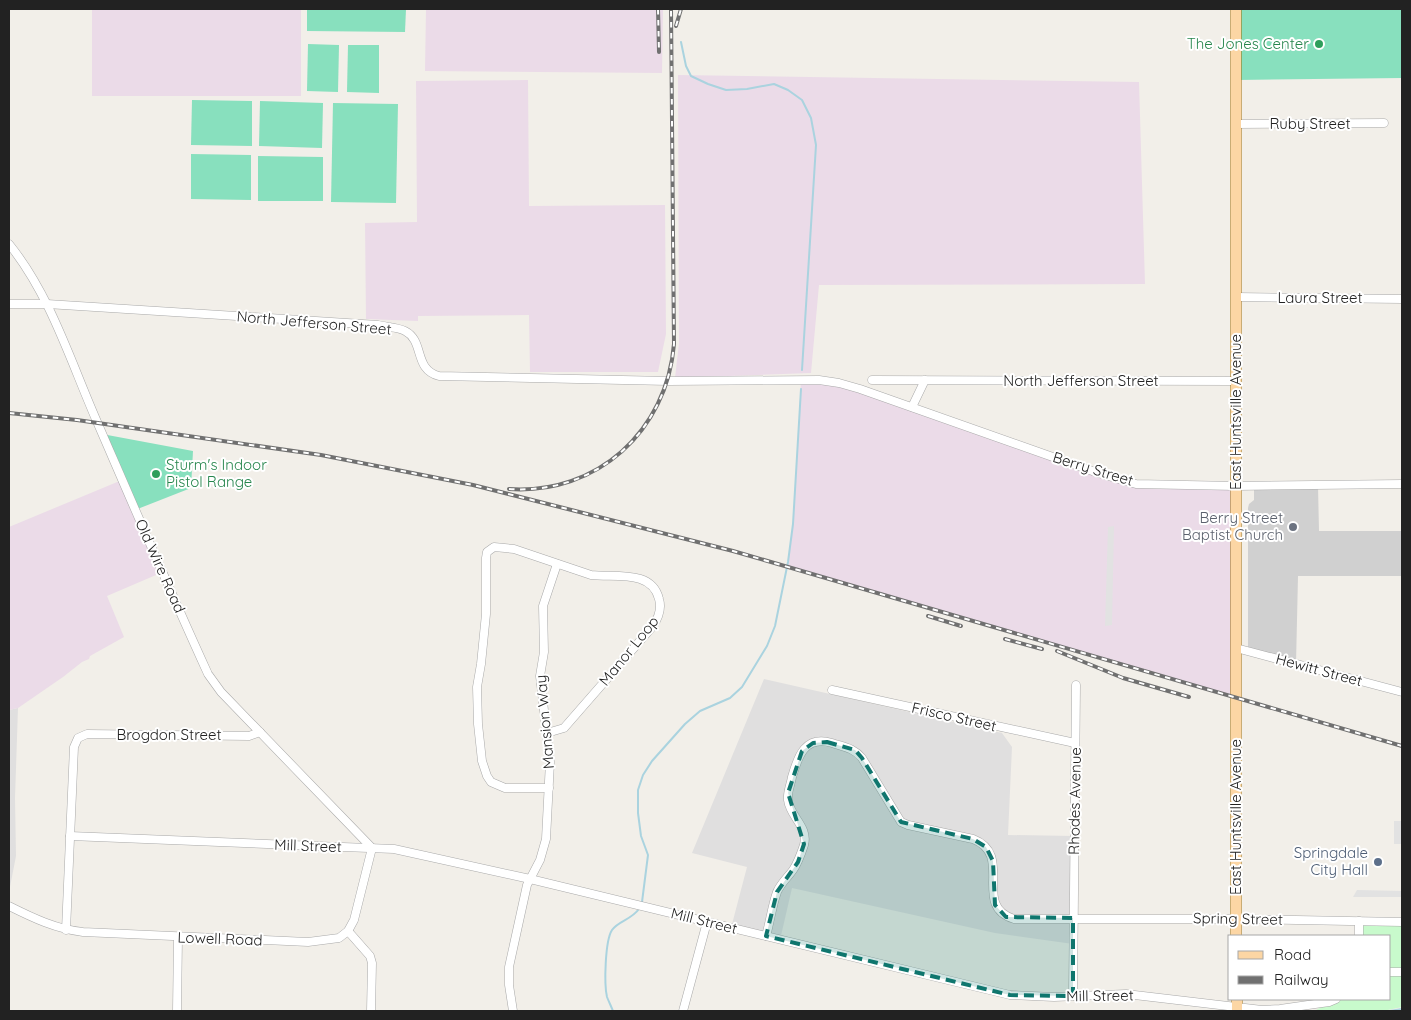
<svg xmlns="http://www.w3.org/2000/svg" width="1411" height="1020" font-family="Quicksand,sans-serif">
<style>
.residential{fill:#e0dfdf}
.industrial{fill:#ebdbe8}
.religious{fill:#d0d0d0}
.park{fill:#c8facc}
.pitch{fill:#88e0be}
.parking{fill:#e2e2e2}
.lines{fill:none;stroke-linecap:round;stroke-linejoin:round}
.stream{stroke:#aad3df;stroke-width:2}
.minor-casing{stroke:#a9a9a9;stroke-width:9}
.major-casing{stroke:#a06b00;stroke-width:11}
.minor{stroke:#fff;stroke-width:8}
.major{stroke:#fcd6a4;stroke-width:10}
.rail-casing{stroke:#707070;stroke-width:4}
.rail{stroke:#fff;stroke-width:2;stroke-dasharray:5.5;stroke-linecap:butt}
.marked{fill:#0f766e;fill-opacity:0.2;stroke:#0f766e;stroke-width:4;stroke-dasharray:10 6;stroke-linejoin:round}
.leisure-dot{fill:#2e9e5b;stroke:#fff;stroke-width:2}
.worship-dot{fill:#6b7280;stroke:#fff;stroke-width:2}
.service-dot{fill:#5c6f8a;stroke:#fff;stroke-width:2}
.labels{text-anchor:middle;stroke-width:4;stroke-linejoin:round;paint-order:stroke}
.leisure-label{font-size:15px;fill:#27864d;stroke:#fff;text-anchor:end}
.street-label{font-size:15px;fill:#222;stroke:#fff}
.worship-label{font-size:15px;fill:#5b616d;stroke:#fff;text-anchor:end}
.service-label{font-size:15px;fill:#4e5e75;stroke:#fff;text-anchor:end}
</style>
<rect width="100%" height="100%" fill="#f2efe9"/>
<!-- residential -->
<g class="residential">
<polygon points="764,679 1002,733 1012,747 1008,835 1074,836 1073,944 995,933 792,888 780,940 731,928 747,867 692,853"/>
<polygon points="18,708 15,798 16,856 9,892 9,710"/>
</g>
<!-- industrial -->
<g class="industrial">
<rect x="92" y="9" width="209" height="87"/>
<polygon points="426,9 663,9 662,73 425,71"/>
<polygon points="678,75 1139,82 1145,284 819,285 811,373 675,378 679,343"/>
<polygon points="528,80 529,206 665,205 666,334 658,372 530,372 529,315 418,316 418,321 366,319 365,223 417,222 416,81"/>
<polygon points="801,380 839,383 1136,484 1236,486 1236,697 787,568 793,524"/>
<polygon points="122,480 163,572 107,596 124,637 90,656 89,659 82,662 63,677 18,708 9,710 9,527"/>
</g>
<!-- religious -->
<polygon class="religious" points="1318,485 1319,531 1402,531 1402,576 1298,576 1296,664 1248,651 1248,508 1249,504 1254,500 1254,486"/>
<!-- park -->
<polygon class="park" points="1359,921 1402,922 1402,1007 1383,1011 1306,1011 1316,1010 1336,999 1390,999 1390,936 1359,936"/>
<!-- pitch -->
<g class="pitch">
<polygon points="307,9 406,9 405,32 307,31"/>
<polygon points="1236,9 1402,9 1402,78 1237,80"/>
<polygon points="308,44 339,45 338,92 307,91"/>
<polygon points="348,45 379,45 379,93 347,92"/>
<polygon points="192,100 252,101 252,146 191,145"/>
<polygon points="260,101 323,103 322,148 259,146"/>
<polygon points="333,103 398,104 396,203 331,202"/>
<polygon points="191,154 251,155 251,200 191,199"/>
<polygon points="258,156 323,157 323,201 258,201"/>
<polygon points="102,434 193,451 191,488 135,510"/>
</g>
<!-- parking -->
<g class="parking">
<polygon points="1114,526 1112,625 1105,626 1108,527"/>
<rect x="1394" y="821" width="8" height="23"/>
<polygon points="1357,890 1402,891 1402,897 1353,897"/>
</g>
<g class="lines">
<!-- stream -->
<g class="stream">
<polyline points="681,42 686,66 691,76 708,84 726,90 747,89 774,84 788,90 802,100 811,118 816,145 802,370"/>
<polyline points="642,902 648,855 641,836 638,813 638,790 643,775 652,761 685,724 700,711 730,698 742,687 767,646 775,626 788,562 793,524 801,389"/>
<path d="M613 1011C611 1006 609 1002 607 997 604 984 605 941 612 930 618 921 631 920 639 909"/>
<polyline points="1390,1011 1402,1009"/>
</g>
<!-- minor casing -->
<g class="minor-casing">
<g id="minor">
<polyline points="1236,124 1384,123"/>
<path d="M9 244C51 296 71 363 98 424 134 507 170 591 208 674L221 692 372 848"/>
<polyline points="1237,297 1402,299"/>
<path d="M9 304H47L378 325C386 327 397 327 405 331 425 341 413 369 439 376L668 381 819 380 839 383 860 389 1098 473 1136 484 1236 486 1402 484"/>
<polyline points="872,380 1236,381"/>
<polyline points="912,407 925,380"/>
<polyline points="1236,648 1402,692"/>
<polyline points="832,690 1075,743"/>
<path d="M547 733 564 728 653 626C659 617 662 609 659 599 652 569 614 578 591 575L514 549 494 547 487 552 486 558V614L481 664 477 687 478 724 482 761 487 776 491 782 505 788H549"/>
<polyline points="70,836 394,849 530,879 1010,995 1054,997 1126,994 1262,1010 1280,1009 1329,1002 1336,999"/>
<path d="M9 906C33 918 56 929 83 932L308 942 339 938 348 931 354 920 372 848"/>
<polyline points="1359,921 1359,936"/>
<polyline points="66,930 74,747 78,738 87,734 249,736 260,732"/>
<polyline points="348,931 370,956 372,963 371,1011"/>
<path d="M766 936C770 922 772 906 777 892 781 883 788 877 793 870 798 863 801 854 804 845 809 827 790 817 788 800 787 792 791 784 792 777 798 756 805 735 832 743 844 747 854 748 862 758L901 822 908 825 973 839C1015 855 971 906 1014 919H1236L1402 922"/>
<polyline points="1390,972 1402,972"/>
<polyline points="1073,996 1076,685"/>
<polyline points="177,1011 178,937"/>
<polyline points="513,1011 509,985 509,967 527,885 540,860 546,839 550,762 540,676 544,652 543,606 557,564"/>
<polyline points="683,1011 707,922"/>
</g>
</g>
<!-- major casing -->
<g class="major-casing">
<g id="major">
<polyline points="1236,9 1236,936"/>
<polyline points="1237,999 1237,1011"/>
</g>
</g>
<!-- minor -->
<use href="#minor" class="minor"/>
<!-- major -->
<use href="#major" class="major"/>
<!-- rail casing -->
<g class="rail-casing">
<g id="rail">
<polyline points="658,9 659,52"/>
<polyline points="676,26 681,9"/>
<polyline points="9,413 77,420 321,455 473,485 733,551 1402,746"/>
<path d="M509 489C597 495 667 431 674 344L671 9"/>
<polyline points="928,616 961,626"/>
<polyline points="1005,639 1042,649"/>
<polyline points="1057,651 1123,678 1189,697"/>
</g>
</g>
<!-- rail -->
<use href="#rail" class="rail"/>
</g>
<!-- marked area -->
<path class="marked" d="M827 742 855 750 862 758 901 822 973 839 986 847 993 861 995 905 1006 917 1073 918V996L1010 995 766 936 777 892 798 862 804 844 788 793 802 751 813 743Z"/>
<!-- markers -->
<g class="leisure-dot">
<circle cx="1319" cy="44" r="5"/>
<circle cx="156" cy="474" r="5"/>
</g>
<circle class="worship-dot" cx="1293" cy="527" r="5"/>
<circle class="service-dot" cx="1378" cy="862" r="5"/>
<g class="labels">
<!-- leisure labels -->
<g class="leisure-label">
<text x="1309" y="49">The Jones Center</text>
<text x="166" y="470" text-anchor="start">Sturm's Indoor<tspan x="166" dy="17">Pistol Range</tspan></text>
</g>
<!-- street labels -->
<g class="street-label">
<text x="1310" y="129">Ruby Street</text>
<text x="1320" y="303">Laura Street</text>
<text transform="translate(314 323) rotate(5)" y="5">North Jefferson Street</text>
<text x="1081" y="386">North Jefferson Street</text>
<text transform="translate(1236 412) rotate(-90)" y="5">East Huntsville Avenue</text>
<text transform="translate(1093 469) rotate(17)" y="5">Berry Street</text>
<text transform="translate(160 566) rotate(66)" y="5">Old Wire Road</text>
<text transform="translate(629 651) rotate(-51)" y="5">Manor Loop</text>
<text transform="translate(1319 670) rotate(15)" y="5">Hewitt Street</text>
<text transform="translate(954 717) rotate(13)" y="5">Frisco Street</text>
<text transform="translate(545 722) rotate(-95)" y="5">Mansion Way</text>
<text x="169" y="740">Brogdon Street</text>
<text transform="translate(1075 801) rotate(-89)" y="5">Rhodes Avenue</text>
<text transform="translate(1236 817) rotate(-90)" y="5">East Huntsville Avenue</text>
<text transform="translate(308 846) rotate(2)" y="5">Mill Street</text>
<text transform="translate(1238 919) rotate(1)" y="5">Spring Street</text>
<text transform="translate(704 921) rotate(14)" y="5">Mill Street</text>
<text transform="translate(220 939) rotate(2)" y="5">Lowell Road</text>
<text transform="translate(1100 996) rotate(-1)" y="5">Mill Street</text>
</g>
<!-- worship labels -->
<g class="worship-label">
<text x="1283" y="523">Berry Street<tspan x="1283" dy="17">Baptist Church</tspan></text>
</g>
<!-- service labels -->
<g class="service-label">
<text x="1368" y="858">Springdale<tspan x="1368" dy="17">City Hall</tspan></text>
</g>
</g>
<!-- border -->
<rect width="1411" height="1020" fill="none" stroke="#222222" stroke-width="20"/>
<!-- legend -->
<rect x="1228" y="935" width="162" height="65" fill="#ffffff" stroke="#a7a7a7"/>
<rect x="1238" y="951" width="25" height="8" fill="#fcd6a4" stroke="#a7a7a7"/>
<text x="1274" y="960" font-size="15" fill="#222222">Road</text>
<rect x="1238" y="976" width="25" height="8" fill="#707070" stroke="#a7a7a7"/>
<text x="1274" y="985" font-size="15" fill="#222222">Railway</text>
</svg>
